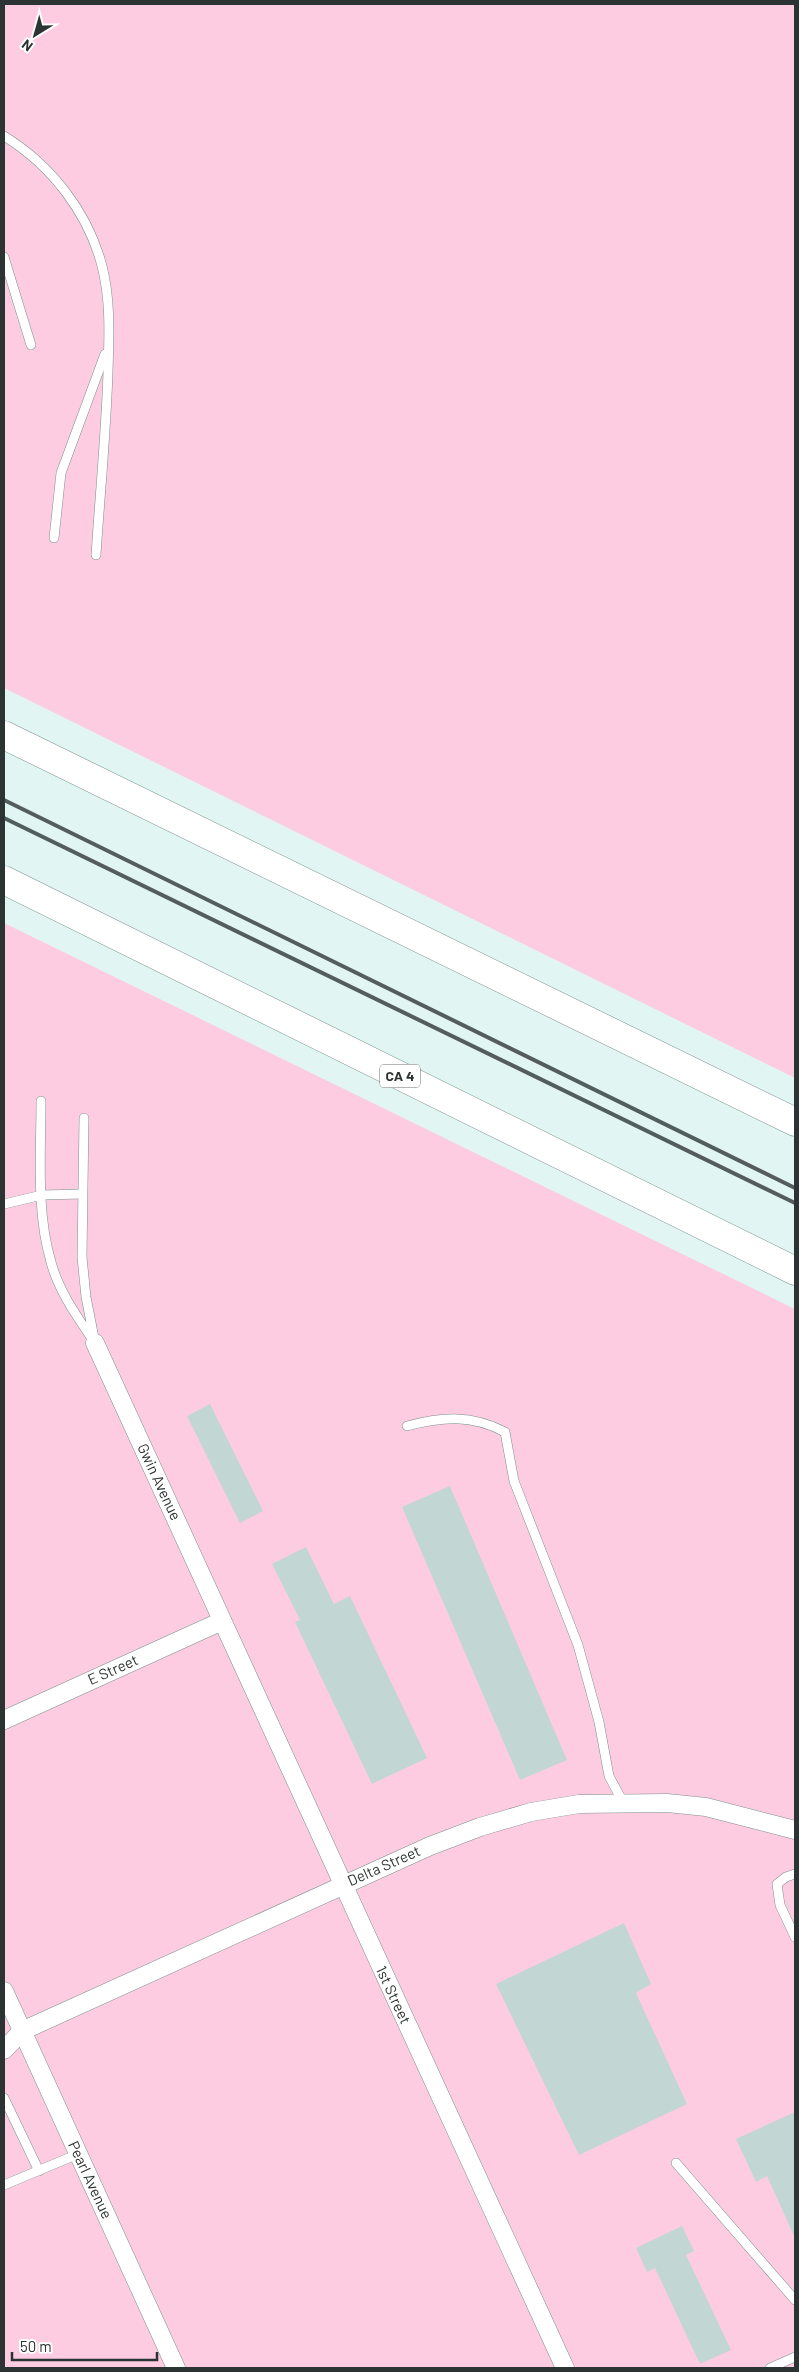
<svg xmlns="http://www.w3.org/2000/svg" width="799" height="2372" font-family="Barlow,sans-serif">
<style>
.green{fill:#fdcce1}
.building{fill:#c2d7d3}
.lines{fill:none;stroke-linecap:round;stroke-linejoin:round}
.service-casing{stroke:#7c908c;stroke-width:10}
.minor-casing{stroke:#7c908c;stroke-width:19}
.motorway-casing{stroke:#7c908c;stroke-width:29}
.service{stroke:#fff;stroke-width:9}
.minor{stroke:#fff;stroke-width:18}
.motorway{stroke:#fff;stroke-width:28}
.rail{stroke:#535e5c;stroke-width:4}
.labels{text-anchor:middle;stroke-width:4;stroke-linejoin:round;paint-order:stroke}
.shield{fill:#fefefe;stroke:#6a716f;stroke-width:1}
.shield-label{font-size:14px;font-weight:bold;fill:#2b3432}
.street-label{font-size:15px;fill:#2b3432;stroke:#fefefe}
</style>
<rect width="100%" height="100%" fill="#e1f6f2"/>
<!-- green -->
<g class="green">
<polygon points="4,4 795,4 795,1078 4,688"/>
<polygon points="4,923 795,1309 795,2368 4,2368"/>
</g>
<!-- building -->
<g class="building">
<polygon points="210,1404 263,1511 240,1523 187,1416"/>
<polygon points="450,1486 567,1760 520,1780 402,1507"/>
<polygon points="306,1547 334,1604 350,1596 427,1758 372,1784 295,1622 300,1620 272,1564"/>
<polygon points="624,1923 651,1984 636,1993 687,2104 579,2155 496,1984"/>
<polygon points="795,2112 795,2238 767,2176 756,2182 736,2139"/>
<polygon points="682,2226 694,2251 686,2255 731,2350 700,2364 655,2268 647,2272 636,2248"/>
</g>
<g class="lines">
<!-- service casing -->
<g class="service-casing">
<g id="service">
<path d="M4 136C51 165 88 212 102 266 111 301 109 337 108 372 106 433 100 494 96 555"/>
<polyline points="4,257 31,345"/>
<polyline points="54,538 61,473 105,354"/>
<path d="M41 1101C41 1154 36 1212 51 1262 59 1292 78 1318 95 1343L86 1297 82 1257 84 1118"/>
<polyline points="4,1204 42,1195 82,1194"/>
<path d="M407 1426C442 1417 471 1414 505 1432L514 1481 578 1645 599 1722 609 1776 623 1802"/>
<polyline points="795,1874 786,1877 777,1884 780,1905 795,1937"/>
<polyline points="4,2098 39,2171"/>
<polyline points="676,2163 795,2300"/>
<polyline points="4,2185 78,2154"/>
<polyline points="770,2368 795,2357"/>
</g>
</g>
<!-- minor casing -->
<g class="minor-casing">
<g id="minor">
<polyline points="95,1343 565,2368"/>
<polyline points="4,1720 222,1621"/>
<polyline points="4,1991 176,2368"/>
<polyline points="4,2050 22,2031 430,1846 480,1827 531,1812 579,1804 667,1803 706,1807 795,1830"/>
</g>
</g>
<!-- motorway casing -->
<g class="motorway-casing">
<g id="motorway">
<polyline points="4,735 795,1122"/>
<polyline points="4,880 795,1271"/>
</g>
</g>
<!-- service -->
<use href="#service" class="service"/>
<!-- minor -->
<use href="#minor" class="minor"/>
<!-- motorway -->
<use href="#motorway" class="motorway"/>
<!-- rail -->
<g class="rail">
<polyline points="4,800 795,1188"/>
<polyline points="4,818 795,1203"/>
</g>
</g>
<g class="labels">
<!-- shield labels -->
<rect class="shield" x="380" y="1064.5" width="40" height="23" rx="4"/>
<g class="shield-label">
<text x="400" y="1081">CA 4</text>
</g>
<!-- street labels -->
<g class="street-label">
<text transform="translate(159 1482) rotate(65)" y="5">Gwin Avenue</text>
<text transform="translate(113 1670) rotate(-24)" y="5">E Street</text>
<text transform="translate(384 1866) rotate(-24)" y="5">Delta Street</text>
<text transform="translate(393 1995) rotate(65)" y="5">1st Street</text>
<text transform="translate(90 2180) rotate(65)" y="5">Pearl Avenue</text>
</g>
</g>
<!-- border -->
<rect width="799" height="2372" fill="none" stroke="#2b3432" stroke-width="10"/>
<!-- north arrow -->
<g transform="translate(35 35) rotate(217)" stroke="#fefefe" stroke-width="4" paint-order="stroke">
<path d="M0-4L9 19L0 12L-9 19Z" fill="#2b3432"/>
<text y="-8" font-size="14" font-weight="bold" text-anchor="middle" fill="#2b3432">N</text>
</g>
<!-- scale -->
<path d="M12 2352v8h145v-8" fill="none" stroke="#2b3432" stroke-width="2.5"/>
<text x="20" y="2352" font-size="15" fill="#2b3432" stroke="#fefefe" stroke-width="4" paint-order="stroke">50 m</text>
</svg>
